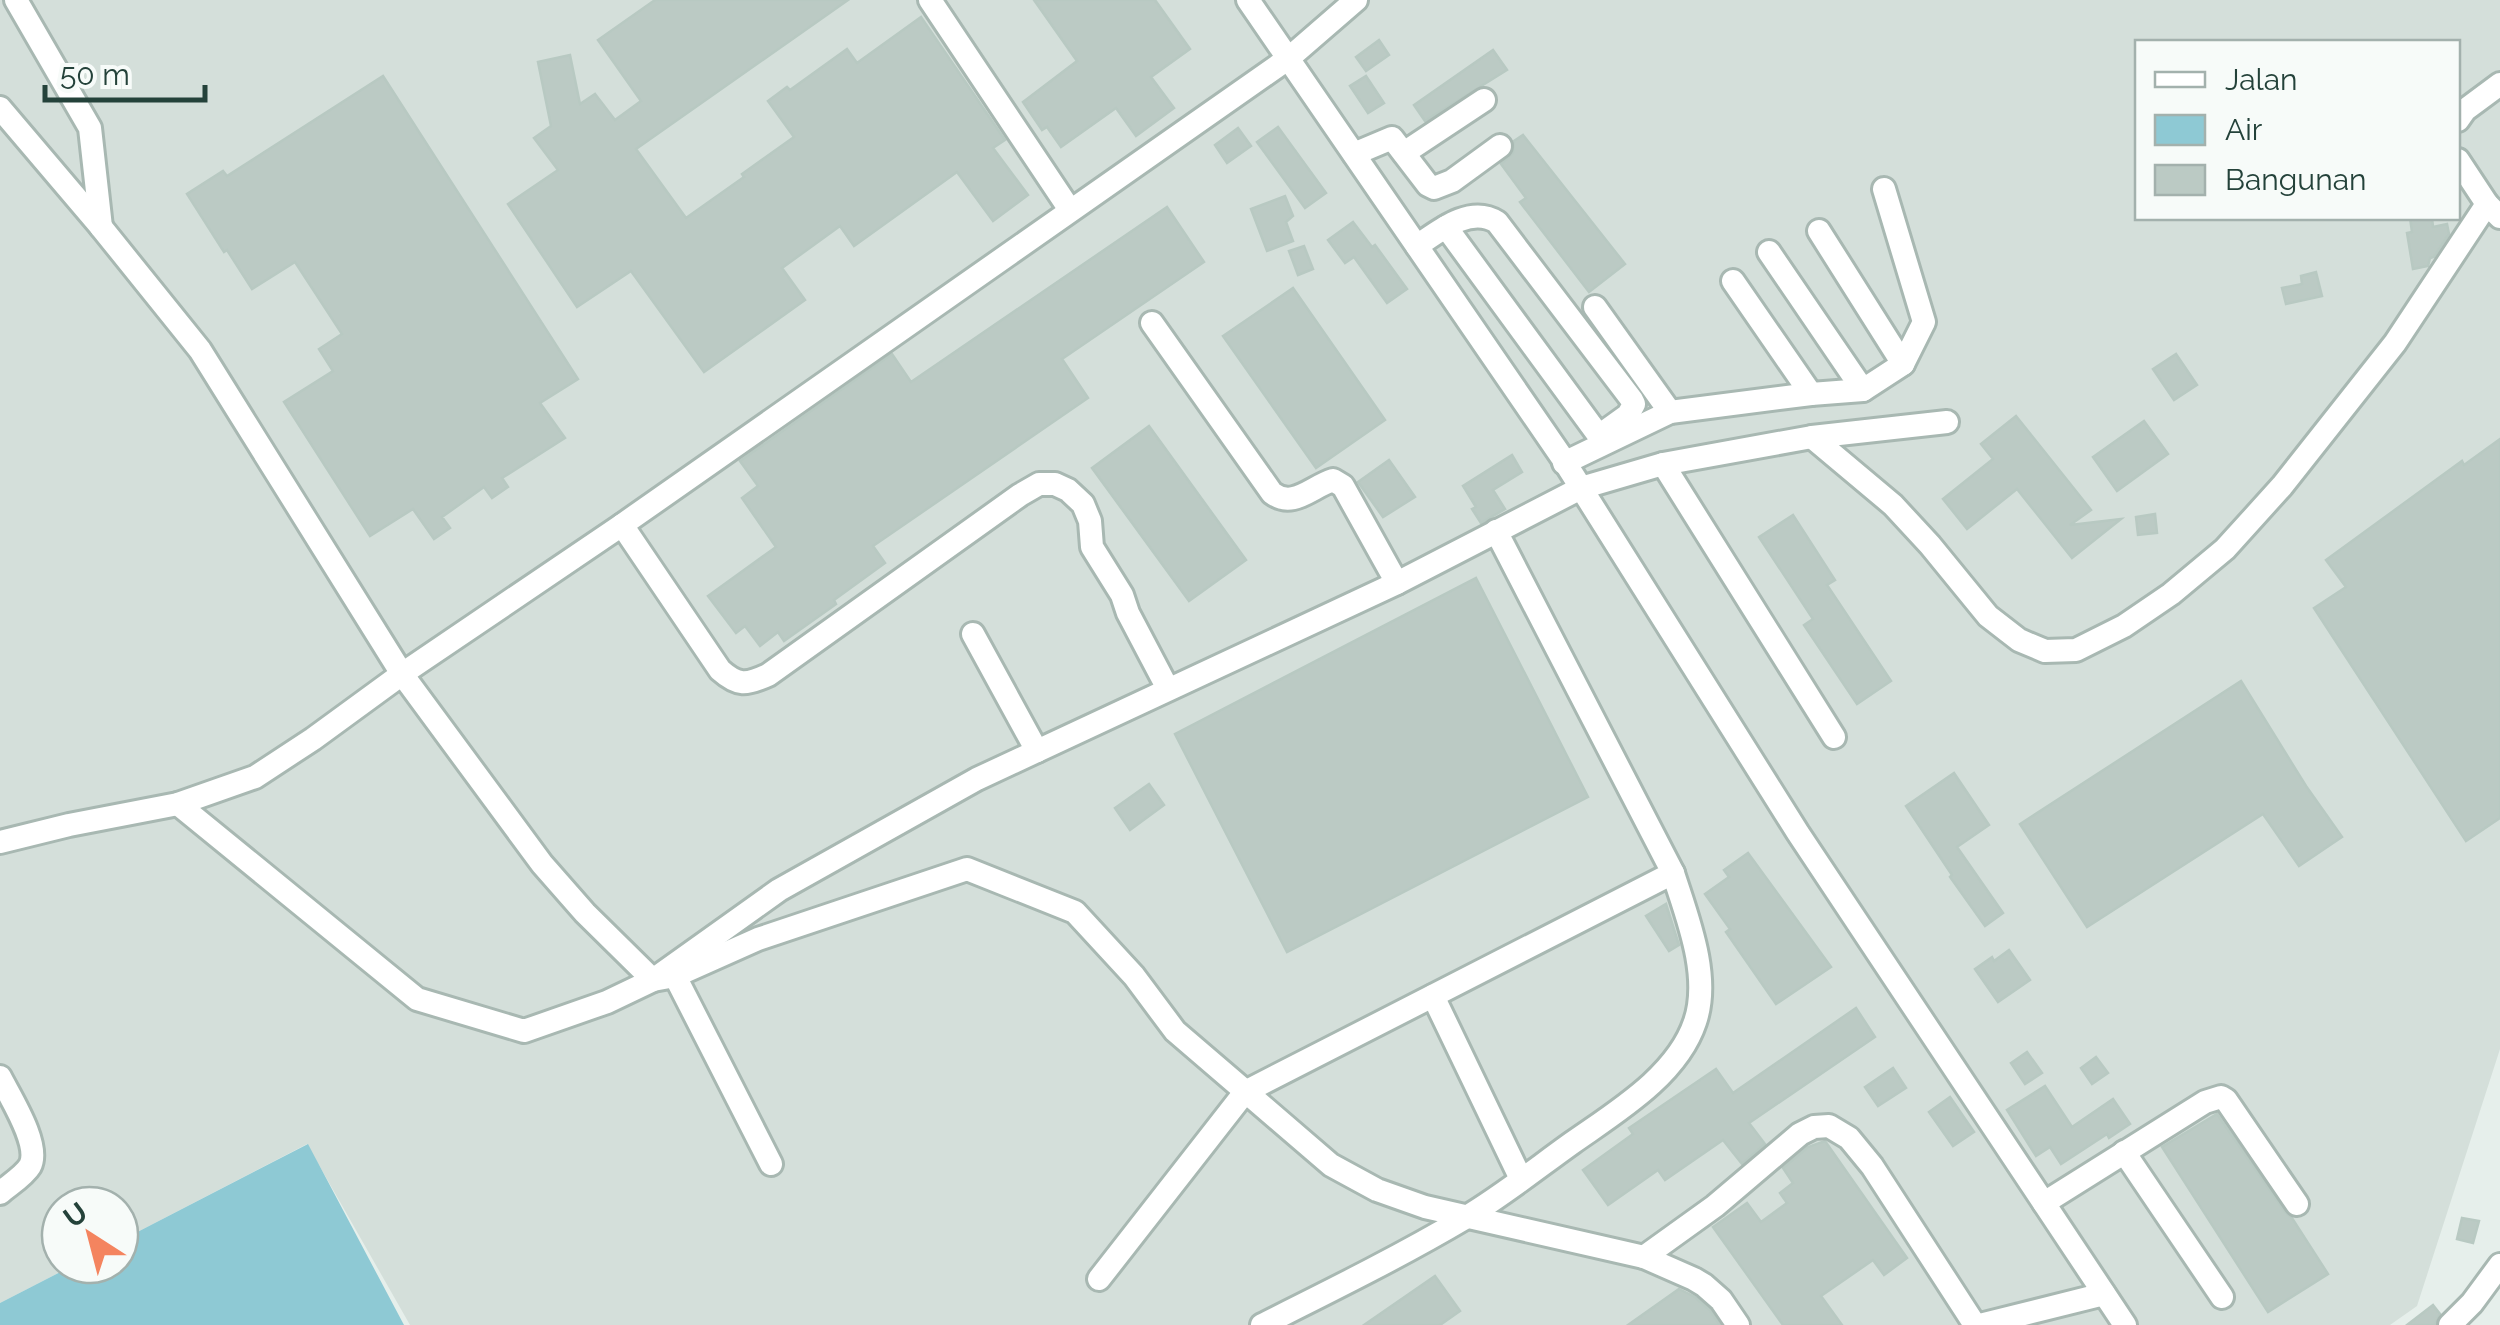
<svg xmlns="http://www.w3.org/2000/svg" width="2500" height="1325" font-family="Raleway,sans-serif">
<style>
.built{fill:#d4dfda;fill-rule:evenodd}
.water{fill:#8ec9d4}
.building{fill:#bbcac4;stroke:#b8c9c2;stroke-width:2.5}
.lines{fill:none;stroke-linecap:round;stroke-linejoin:round}
.minor-casing{stroke:#a8b8b2;stroke-width:28}
.minor{stroke:#fff;stroke-width:22}
</style>
<rect width="100%" height="100%" fill="#e6efeb"/>
<!-- built -->
<path class="built" d="M0 0H2500V1049L2417 1306 2390 1325H410L307 1144 120 1241V1205H60V1265H74L0 1303ZM2138 42H2458V218H2138Z"/>
<!-- water -->
<polygon class="water" points="308,1144 404,1325 0,1325 0,1303 74,1265 120,1265 120,1241"/>
<!-- building -->
<g class="building">
<polygon points="655,0 848,0 636,149 686,218 744,177 742,174 794,137 768,101 787,87 790,90 847,49 857,63 921,17 1005,140 993,148 1028,195 993,221 957,172 854,246 840,226 782,268 805,300 704,372 631,271 577,307 508,204 558,170 534,138 551,126 538,62 570,55 580,104 595,94 615,120 641,101 598,40"/>
<polygon points="1034,0 1155,0 1190,49 1151,77 1174,108 1136,136 1116,108 1061,147 1047,127 1042,130 1023,102 1077,61"/>
<polygon points="1379,40 1389,55 1366,71 1356,57"/>
<polygon points="1493,50 1507,70 1425,121 1414,105"/>
<polygon points="383,76 578,379 540,403 565,438 502,478 508,487 492,498 484,487 442,517 450,528 434,539 413,509 370,536 284,402 333,371 319,349 342,334 295,262 252,289 227,250 224,252 187,194 223,171 227,176"/>
<polygon points="1366,76 1384,103 1368,113 1350,86"/>
<polygon points="1278,127 1326,193 1305,208 1257,142"/>
<polygon points="1238,128 1251,146 1227,163 1215,145"/>
<polygon points="1523,135 1625,264 1589,292 1520,202 1526,198 1501,164 1513,153 1514,141"/>
<polygon points="1285,196 1293,216 1286,222 1293,241 1267,251 1251,209"/>
<polygon points="1167,207 1204,262 1062,359 1088,398 873,546 885,563 834,600 836,604 784,641 778,632 760,646 745,626 736,633 708,596 776,547 742,498 758,486 740,461 892,354 911,382"/>
<polygon points="2410,218 2432,218 2433,227 2447,224 2449,234 2434,257 2430,258 2428,266 2413,269 2407,233 2412,232"/>
<polygon points="1353,222 1372,247 1375,245 1407,289 1387,303 1354,257 1345,263 1328,240"/>
<polygon points="1304,246 1313,269 1298,275 1289,251"/>
<polygon points="2316,272 2322,296 2286,304 2282,288 2302,284 2301,276"/>
<polygon points="1293,288 1385,420 1316,468 1223,336"/>
<polygon points="2176,354 2197,385 2174,400 2153,369"/>
<polygon points="2016,416 2091,510 2070,525 2121,519 2072,558 2017,489 1967,529 1943,499 1993,459 1981,444"/>
<polygon points="2144,421 2168,454 2117,491 2093,457"/>
<polygon points="1149,426 1246,560 1189,601 1092,468"/>
<polygon points="2500,439 2500,818 2466,841 2314,608 2346,587 2326,560 2462,461 2464,465"/>
<polygon points="1512,455 1522,472 1493,490 1505,509 1481,523 1472,509 1476,507 1463,486"/>
<polygon points="1389,460 1415,497 1383,517 1358,482"/>
<polygon points="2155,514 2157,533 2138,535 2136,517"/>
<polygon points="1793,515 1835,580 1827,585 1891,681 1857,704 1804,625 1813,619 1759,537"/>
<polygon points="1476,578 1588,797 1287,952 1175,734"/>
<polygon points="2241,681 2306,786 2342,837 2299,866 2263,814 2087,927 2020,824"/>
<polygon points="1954,773 1989,825 1957,847 2003,913 1985,926 1950,877 1952,875 1906,806"/>
<polygon points="1149,784 1164,805 1130,830 1115,808"/>
<polygon points="1748,853 1831,967 1776,1004 1726,932 1730,929 1705,894 1729,877 1724,870"/>
<polygon points="1666,904 1679,945 1669,951 1646,916"/>
<polygon points="2009,950 2030,980 1998,1002 1975,969 1992,957 1994,961"/>
<polygon points="1856,1008 1875,1037 1749,1123 1765,1144 1742,1164 1723,1140 1665,1180 1658,1170 1608,1205 1583,1170 1633,1134 1629,1128 1716,1069 1733,1093"/>
<polygon points="2027,1052 2042,1073 2025,1084 2011,1063"/>
<polygon points="2096,1057 2108,1073 2092,1084 2081,1068"/>
<polygon points="1893,1068 1906,1088 1878,1106 1865,1087"/>
<polygon points="2045,1086 2072,1127 2113,1099 2130,1124 2109,1138 2107,1134 2061,1164 2050,1147 2036,1156 2007,1110"/>
<polygon points="1950,1097 1974,1132 1953,1146 1929,1112"/>
<polygon points="2217,1114 2285,1212 2292,1218 2328,1274 2268,1312 2162,1147"/>
<polygon points="1825,1141 1907,1258 1884,1275 1873,1260 1821,1296 1842,1325 1783,1325 1713,1227 1747,1203 1761,1222 1787,1203 1780,1193 1793,1183 1783,1168 1808,1147"/>
<polygon points="2462,1218 2479,1221 2473,1243 2457,1239"/>
<polygon points="1435,1276 1460,1311 1440,1325 1364,1325"/>
<polygon points="1679,1289 1695,1297 1710,1310 1720,1325 1628,1325"/>
<polygon points="2433,1305 2440,1314 2435,1325 2407,1325"/>
</g>
<g class="lines">
<!-- minor casing -->
<g class="minor-casing">
<g id="minor">
<polyline points="16,0 90,128 101,227"/>
<polyline points="930,0 1070,210"/>
<polyline points="1248,0 1561,456 1798,833 2125,1325"/>
<polyline points="0,108 101,227 200,350 402,674 542,864 585,913 653,980 675,976 758,939 967,869 1075,912 1134,976 1175,1031 1331,1165 1377,1190 1425,1207 1644,1257 1694,1279 1704,1285 1721,1300 1738,1325"/>
<polyline points="2458,120 2465,110 2500,84"/>
<polyline points="1404,153 1484,100"/>
<polyline points="1354,154 1392,138 1428,185 1434,188 1452,181 1500,146"/>
<polyline points="2458,160 2487,204"/>
<polyline points="1446,227 1599,436"/>
<polyline points="1819,231 1903,364"/>
<path d="M1417 246C1439 231 1470 205 1497 222L1632 400 1634 404 1628 415 1603 433"/>
<polyline points="1769,252 1863,390"/>
<polyline points="1733,281 1811,394"/>
<polyline points="1595,307 1670,412"/>
<path d="M1152 323 1272 493C1293 509 1311 487 1333 480L1343 486 1397 583"/>
<polyline points="1812,437 1893,505 1930,545 1988,616 2019,640 2045,651 2076,650 2124,626 2171,594 2225,549 2282,486 2395,343 2487,204 2500,217"/>
<polyline points="1564,463 1670,412 1811,394 1863,390 1903,364 1924,322 1884,189"/>
<polyline points="1663,464 1834,737"/>
<path d="M622 525 720 670C738 686 746 685 768 675L1020 495 1039 484H1055L1068 490 1083 504 1090 521 1092 547 1122 595 1128 613 1168 689"/>
<polyline points="973,634 1037,751"/>
<polyline points="178,804 417,999 524,1031 607,1002 653,980 779,890 977,779 1397,583 1581,488 1663,464 1812,437 1947,422"/>
<polyline points="0,842 69,825 178,804 255,777 313,739 402,674 622,525 1289,58 1356,0"/>
<polyline points="675,976 771,1164"/>
<polyline points="1433,996 1521,1179"/>
<path d="M0 1077C10 1097 41 1145 30 1166 24 1176 9 1185 0 1193"/>
<polyline points="2124,1152 2222,1297"/>
<polyline points="2044,1203 2205,1102 2221,1097 2226,1100 2297,1204"/>
<polyline points="1644,1257 1715,1206 1800,1134 1814,1127 1829,1126 1849,1138 1872,1166 1975,1325"/>
<polyline points="1099,1279 1245,1092 1673,873 1496,531"/>
<path d="M1262 1325C1330 1291 1399 1257 1465 1218 1502 1196 1537 1168 1572 1143 1616 1112 1677 1076 1695 1022 1711 976 1687 917 1673 873"/>
<polyline points="1980,1325 2104,1294"/>
<polyline points="2450,1325 2472,1303 2500,1265"/>
</g>
</g>
<!-- minor -->
<use href="#minor" class="minor"/>
</g>
<!-- legend -->
<rect x="2135" y="40" width="325" height="180" fill="#f7fbf9" stroke="#a3b1ad" stroke-width="2.5"/>
<rect x="2155" y="72" width="50" height="15" fill="#ffffff" stroke="#a3b1ad" stroke-width="2.5"/>
<text x="2225" y="90" font-size="30" fill="#24423a">Jalan</text>
<rect x="2155" y="115" width="50" height="30" fill="#8ec9d4" stroke="#a3b1ad" stroke-width="2.5"/>
<text x="2225" y="140" font-size="30" fill="#24423a">Air</text>
<rect x="2155" y="165" width="50" height="30" fill="#bbcac4" stroke="#a3b1ad" stroke-width="2.5"/>
<text x="2225" y="190" font-size="30" fill="#24423a">Bangunan</text>
<!-- north arrow -->
<g transform="translate(90 1235) rotate(324)"><circle r="48" fill="#f7fbf9" stroke="#a3b1ad" stroke-width="2.5"/>
<path d="M0-8L18 38L0 25L-18 38Z" fill="#f4845f"/>
<text y="-15" font-size="28" font-weight="bold" text-anchor="middle" fill="#24423a">U</text>
</g>
<!-- scale -->
<path d="M45 85v15h160v-15" fill="none" stroke="#24423a" stroke-width="5"/>
<text x="60" y="85" font-size="30" fill="#24423a" stroke="#f7fbf9" stroke-width="8" paint-order="stroke">50 m</text>
</svg>
